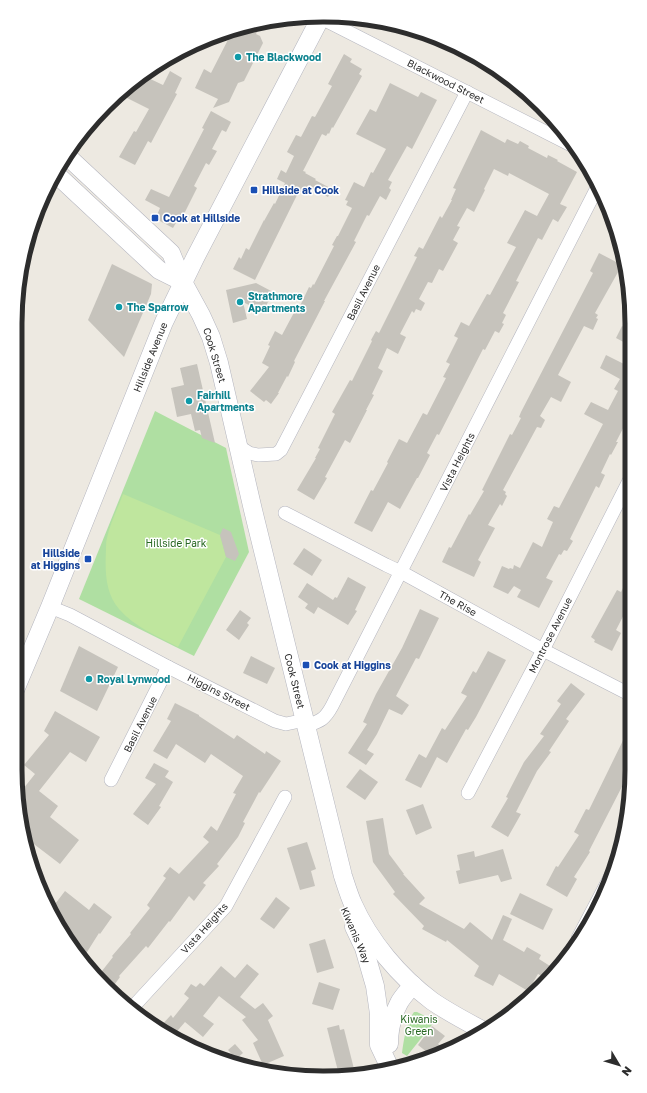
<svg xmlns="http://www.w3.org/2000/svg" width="647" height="1093" font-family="'Golos Text',sans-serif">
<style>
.green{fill:#afdfa2}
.pitch{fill:#bfe69e}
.building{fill:#c6c3bc}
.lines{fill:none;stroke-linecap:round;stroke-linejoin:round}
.street-casing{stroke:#b4b5bf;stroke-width:14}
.secondary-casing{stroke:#b4b5bf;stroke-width:19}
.street{stroke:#fff;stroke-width:13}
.secondary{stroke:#fff;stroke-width:18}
.culture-dot{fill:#0f9aa8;stroke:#fff;stroke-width:1.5}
.transit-dot{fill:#1a4fb4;stroke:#fff;stroke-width:1.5}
.labels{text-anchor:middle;stroke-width:3;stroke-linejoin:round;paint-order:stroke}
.culture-label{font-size:10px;font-weight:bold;fill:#0d838f;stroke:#fff;text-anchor:start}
.street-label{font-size:10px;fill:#2d2d2d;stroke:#fff}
.transit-label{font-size:10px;font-weight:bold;fill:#164399;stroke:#fff;text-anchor:start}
.park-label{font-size:10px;fill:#276721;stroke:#fff}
.rim{fill:none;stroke:#2d2d2d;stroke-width:5}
</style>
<rect width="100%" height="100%" fill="#ede9e1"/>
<!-- green -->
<g class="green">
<polygon points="155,411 226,448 249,552 194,656 79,599"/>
<path d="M414 1012H417L435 1021 407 1056 402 1053C404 1039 406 1023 414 1012Z"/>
</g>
<!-- pitch -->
<path class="pitch" d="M123 494 220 535 226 557 178 647C158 636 134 627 119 609 105 593 105 570 106 550 106 546 106 541 107 538 110 523 118 508 123 494Z"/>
<!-- building -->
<g class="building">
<polygon points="263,21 256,34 260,36 263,43 244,81 238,83 229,102 213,108 218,99 195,88 204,69 211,73 233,30"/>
<polygon points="344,54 352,59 350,62 362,69 359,74 362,76 333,128 332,127 329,134 328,133 326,136 322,134 303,171 306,172 305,173 316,179 315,180 332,189 328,197 311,188 307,195 299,191 255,280 233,269 239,257 241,259 246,248 249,250 264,220 264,221 274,203 275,204 285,183 277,179 281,170 286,173 294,156 287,152 296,135 301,137 312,116 315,117 332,86 328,84"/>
<polygon points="170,71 182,78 175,93 177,94 151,143 148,141 135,165 119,157 134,131 136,132 149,109 119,94 142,75 163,85"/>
<polygon points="390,83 418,97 421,92 437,100 412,149 407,146 388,180 392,182 389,188 391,190 386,200 380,196 369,216 367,215 354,241 356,242 324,301 325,301 294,361 295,362 288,377 287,376 278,393 279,393 271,404 266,400 264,402 250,391 269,367 262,363 270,346 268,345 275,331 282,335 298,305 300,306 309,287 311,288 313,284 314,285 334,246 332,245 337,236 338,236 352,208 346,205 348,201 345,200 354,182 364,187 371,172 373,173 386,149 356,134 370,109 376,112"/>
<polygon points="211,111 231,122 226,132 222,130 212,149 217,151 209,165 206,163 194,186 197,188 180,222 177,221 173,228 158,220 160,216 157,215 160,208 145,200 151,189 169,197 204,129 202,128"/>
<polygon points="481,130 505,143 507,139 518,144 520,141 529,146 528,148 547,158 548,155 558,160 557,161 577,172 560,204 567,207 558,222 553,219 542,240 538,238 516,281 519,282 503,313 506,315 502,323 504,324 499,333 495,331 485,350 483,349 439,435 437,434 427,453 430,455 418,478 417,478 400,509 388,502 372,532 354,523 371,490 373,491 388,463 387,462 399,439 407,443 423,413 427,415 446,378 443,377 450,364 446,362 458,338 454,336 461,322 469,326 487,294 490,295 516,247 507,243 525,210 537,216 549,194 509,173 508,176 494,169 484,189 485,190 474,212 467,208 457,226 460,227 453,240 458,243 443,271 439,269 432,283 428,282 419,299 425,303 421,311 416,309 414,313 412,311 400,334 406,337 398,354 387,348 378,368 383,371 372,394 374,395 366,410 367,410 350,443 345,440 325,477 327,478 314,500 297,490 316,458 315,458 320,449 318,448 335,414 332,412 350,380 352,381 372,341 371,340 376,331 379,333 417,257 414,256 419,247 423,249 440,216 442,218 452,200 451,200 456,189 453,188"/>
<polygon points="599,253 622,265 595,313 598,315 596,318 598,319 593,330 584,326 558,375 571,382 561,402 551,397 540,416 545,420 541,428 537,427 503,490 506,492 505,494 507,496 502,506 500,504 488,525 495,528 478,560 481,562 474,577 442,562 449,547 451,548 469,514 470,515 484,491 482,490 510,434 512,435 521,418 519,417 521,412 593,273 590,271"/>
<polygon points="112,264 152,284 151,294 124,357 88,320"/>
<polygon points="256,283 273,292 263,312 243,302 247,319 233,323 226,290"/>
<polygon points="622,326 631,332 631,346 616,338"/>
<polygon points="631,350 631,413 616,442 618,442 611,455 610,454 601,473 605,475 599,488 596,486 570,539 573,541 567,551 564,550 561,555 559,554 546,578 553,581 539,608 517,597 521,590 514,586 508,594 493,587 502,566 509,569 510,568 513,569 514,565 520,568 533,542 542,547 553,522 547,519 554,506 559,508 603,424 584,414 591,402 608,410 618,391 614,389 620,379 600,368 606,355 624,364"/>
<polygon points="197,364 215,443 202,438 200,430 195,431 191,414 177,417 171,388 184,385 180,368"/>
<polygon points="223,528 231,532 239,554 235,561 226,557 220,535"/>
<polygon points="304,548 322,560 312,576 293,564"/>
<polygon points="631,572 631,601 616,630 621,633 612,651 594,642 595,640 591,637 617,590 621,592"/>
<polygon points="348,577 366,587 355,610 357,611 348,625 318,607 314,614 305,608 308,604 298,597 307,583 333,600 335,597 337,598"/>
<polygon points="420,609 439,618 419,659 416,658 396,696 409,705 402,715 389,709 377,734 367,750 374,754 366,765 348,753 367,724 363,722 376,694 402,648"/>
<polygon points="240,610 251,618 247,623 249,625 239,640 226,630"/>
<polygon points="79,646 118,667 97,711 60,691"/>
<polygon points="488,651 506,660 476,717 468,730 466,729 447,763 437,757 421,788 405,780 419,754 426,758 442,728 445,730 467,696 461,693 473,671 476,673"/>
<polygon points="251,656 275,668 267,684 243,673"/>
<polygon points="571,683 585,694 566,719 569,721 549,751 551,752 537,771 516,812 521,814 508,837 491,827 508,798 506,797 524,762 544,736 540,734 561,704 557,701"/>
<polygon points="175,703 199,715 199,716 234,739 237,735 265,754 266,751 281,761 260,793 259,792 243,822 245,823 238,837 217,864 219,866 203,883 206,885 194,901 189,896 170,922 169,921 148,948 146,946 119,976 120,977 112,988 98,976 113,957 112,956 131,934 130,933 150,908 147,905 166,878 163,876 170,867 179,874 209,842 203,837 211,826 217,831 236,794 233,793 243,776 211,754 205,763 176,744 167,759 153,751 171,721 167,719"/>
<polygon points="55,711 100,737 86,762 70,752 39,791 58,806 50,817 79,840 60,864 26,838 19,794 35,774 24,765 49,735 44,731"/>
<polygon points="631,724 631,769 589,851 590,852 574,877 577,879 567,897 546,885 556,866 558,867 579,835 574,832 586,809 589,810"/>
<polygon points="154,763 169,771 165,777 173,782 159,806 161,807 148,825 133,814 156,784 145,778"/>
<polygon points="360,769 378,782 365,800 346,787"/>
<polygon points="423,804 432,828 416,835 406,810"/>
<polygon points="383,818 389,854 404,874 403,874 425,898 419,904 464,929 470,922 492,940 503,915 512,919 503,940 524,952 527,947 541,955 539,959 550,966 544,977 538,974 528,991 499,974 493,986 474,976 479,966 447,940 446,942 422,929 424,926 393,894 395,892 373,862 366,821"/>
<polygon points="307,842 316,869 311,871 315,886 300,890 287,848"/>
<polygon points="503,849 512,879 501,882 498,875 459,884 456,871 460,870 457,855 474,851 475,857"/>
<polygon points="65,891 89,910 94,903 112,917 100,934 99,933 82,960 79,957 52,908"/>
<polygon points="520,893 553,909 543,930 510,914"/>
<polygon points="276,897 290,908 274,929 260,919"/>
<polygon points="325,939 334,968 317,973 309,944"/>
<polygon points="247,964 259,974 240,997 255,1009 263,1003 273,1016 268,1020 284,1056 263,1065 253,1043 258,1040 242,1020 246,1017 219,996 203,1016 214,1024 203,1037 185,1022 173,1036 158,1029 171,1015 173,1018 189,998 184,994 191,984 196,987 200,983 204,986 221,966 235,978"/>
<polygon points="319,982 340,989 333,1010 312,1004"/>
<polygon points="339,1025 340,1030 344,1029 355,1073 339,1075 327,1028"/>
<polygon points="432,1026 445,1036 438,1044 445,1050 432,1056 418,1045"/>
<polygon points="235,1044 243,1053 236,1059 228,1050"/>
</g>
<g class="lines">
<!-- street casing -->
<g class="street-casing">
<g id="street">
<polyline points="317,16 575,147"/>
<polyline points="238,446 249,453 258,455 276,454 281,450 467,92"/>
<polyline points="285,513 386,565 401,572 543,650 631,695"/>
<polyline points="50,607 70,615 168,667 275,721 286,724 305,720"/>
<path d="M306 726C321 721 325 719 332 706L598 186"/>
<polyline points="111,780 168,667"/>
<polyline points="468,793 543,650 631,477"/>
<polyline points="578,938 617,864"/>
<polyline points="132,1008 226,906 285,797"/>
</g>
</g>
<!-- secondary casing -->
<g class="secondary-casing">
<g id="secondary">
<path d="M66 155 171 253 183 282 201 315 211 337 219 363 253 510 343 876C346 885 349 895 353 904 370 942 399 976 432 1001 448 1012 465 1021 482 1030"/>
<polyline points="56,174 159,270 183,282"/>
<polyline points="15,690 50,607 164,322 195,258 322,15"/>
<polyline points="354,927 364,948 375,986 379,1014 379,1045 388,1064"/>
<path d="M389 1044C389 1030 392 1016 399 1003 402 997 408 991 413 985"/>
</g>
</g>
<!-- street -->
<use href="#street" class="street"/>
<!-- secondary -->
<use href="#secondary" class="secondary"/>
</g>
<!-- markers -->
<g class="culture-dot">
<circle cx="238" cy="57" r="4"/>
<circle cx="240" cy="302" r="4"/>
<circle cx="119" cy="307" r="4"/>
<circle cx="189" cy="401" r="4"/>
<circle cx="89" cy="679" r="4"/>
</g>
<g class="transit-dot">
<rect x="250" y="186" width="8" height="8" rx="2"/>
<rect x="151" y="214" width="8" height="8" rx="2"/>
<rect x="84" y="555" width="8" height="8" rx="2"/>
<rect x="302" y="661" width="8" height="8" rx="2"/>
</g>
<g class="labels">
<!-- culture labels -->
<g class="culture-label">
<text x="246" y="61">The Blackwood</text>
<text x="248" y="300">Strathmore<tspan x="248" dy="12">Apartments</tspan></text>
<text x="127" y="311">The Sparrow</text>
<text x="197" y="399">Fairhill<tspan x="197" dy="12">Apartments</tspan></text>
<text x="97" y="683">Royal Lynwood</text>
</g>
<!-- street labels -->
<g class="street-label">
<text transform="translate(446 81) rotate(27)" y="4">Blackwood Street</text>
<text transform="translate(363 292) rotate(-63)" y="4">Basil Avenue</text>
<text transform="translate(215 355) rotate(73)" y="4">Cook Street</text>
<text transform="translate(150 357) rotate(-68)" y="4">Hillside Avenue</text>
<text transform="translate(457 462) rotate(-63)" y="4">Vista Heights</text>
<text transform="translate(458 603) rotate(29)" y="4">The Rise</text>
<text transform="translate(550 635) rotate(-63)" y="4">Montrose Avenue</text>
<text transform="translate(295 681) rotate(76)" y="4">Cook Street</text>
<text transform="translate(219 692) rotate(27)" y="4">Higgins Street</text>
<text transform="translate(140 724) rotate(-63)" y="4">Basil Avenue</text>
<text transform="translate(204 928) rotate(-48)" y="4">Vista Heights</text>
<text transform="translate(356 935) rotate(67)" y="4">Kiwanis Way</text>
</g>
<!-- transit labels -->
<g class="transit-label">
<text x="262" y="194">Hillside at Cook</text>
<text x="163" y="222">Cook at Hillside</text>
<text x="80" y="557" text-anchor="end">Hillside<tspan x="80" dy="12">at Higgins</tspan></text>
<text x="314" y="669">Cook at Higgins</text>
</g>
<!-- park labels -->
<g class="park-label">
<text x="176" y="547">Hillside Park</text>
<text x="419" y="1023">Kiwanis<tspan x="419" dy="12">Green</tspan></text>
</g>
</g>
<!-- crop -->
<path d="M0 0H647V1093H0ZM323 22H324A301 301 0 0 1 625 323V770A301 301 0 0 1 324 1071H323A301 301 0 0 1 22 770V323A301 301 0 0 1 323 22Z" fill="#fff" fill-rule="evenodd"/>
<path class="rim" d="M323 22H324A301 301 0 0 1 625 323V770A301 301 0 0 1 324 1071H323A301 301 0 0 1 22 770V323A301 301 0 0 1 323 22Z"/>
<!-- north arrow -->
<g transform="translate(619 1065) rotate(128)" stroke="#ffffff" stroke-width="3" paint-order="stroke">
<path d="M0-3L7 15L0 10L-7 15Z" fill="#2d2d2d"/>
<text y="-6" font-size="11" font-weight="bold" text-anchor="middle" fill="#2d2d2d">N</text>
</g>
</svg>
